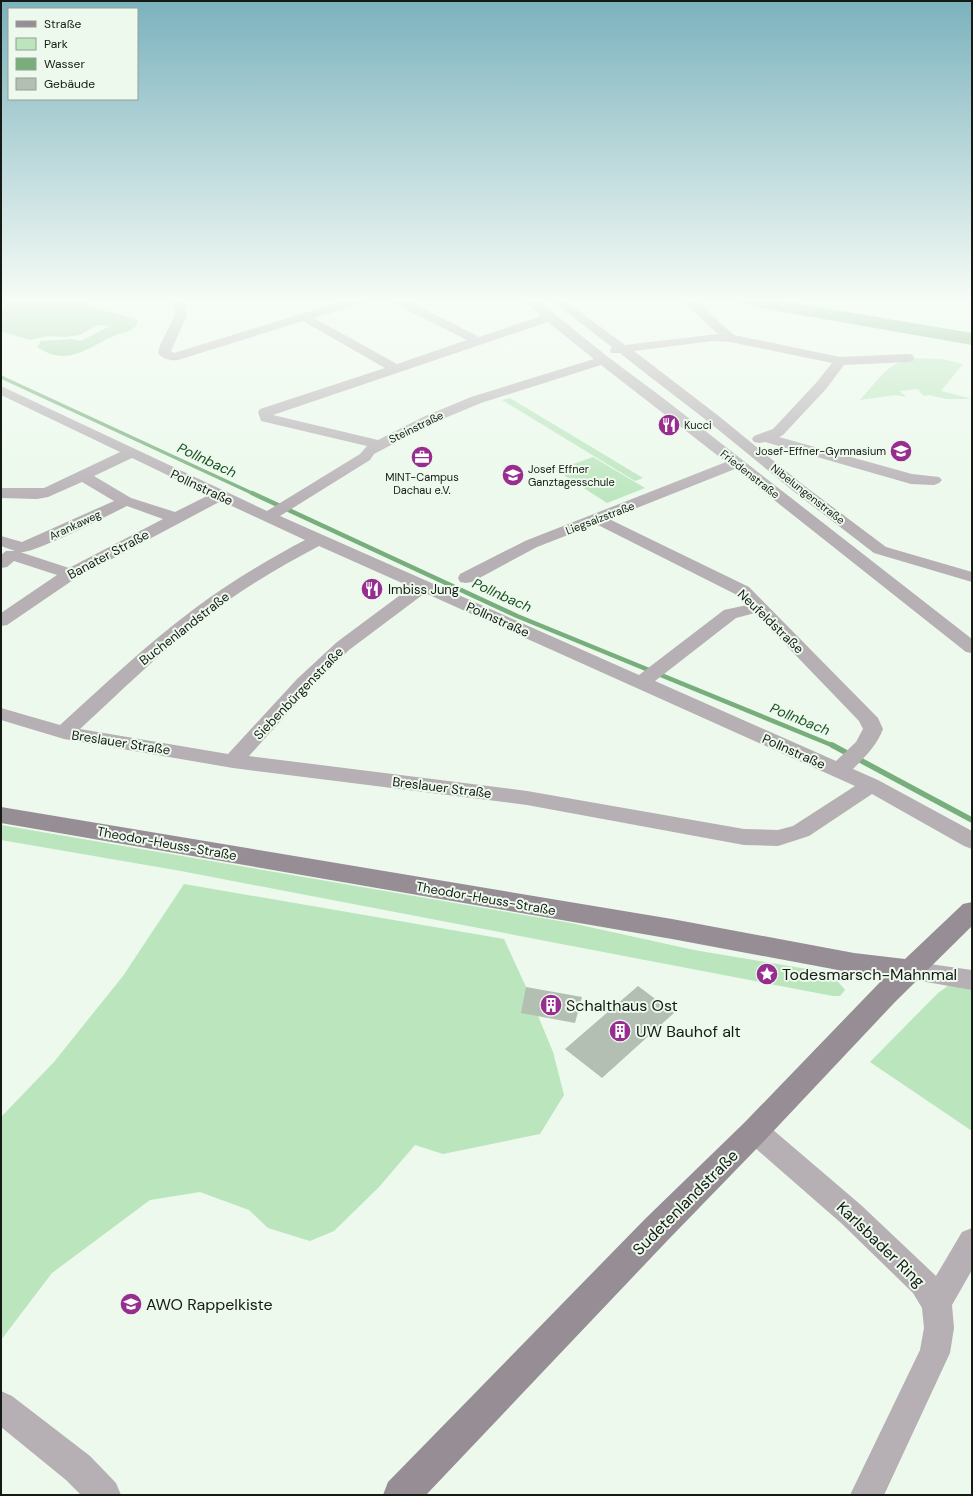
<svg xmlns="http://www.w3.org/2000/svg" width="973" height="1496" font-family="'DM Sans',sans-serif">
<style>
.green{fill:#bae5bd}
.forest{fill:#99d09d}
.water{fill:#78ae7c}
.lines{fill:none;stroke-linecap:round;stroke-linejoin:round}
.stream-far2{stroke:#78ae7c;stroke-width:3.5}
.stream-far1{stroke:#78ae7c;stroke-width:4.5}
.stream{stroke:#78ae7c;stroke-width:5.5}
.building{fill:#b2bfb2}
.street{fill:#b6afb4;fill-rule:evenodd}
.secondary{fill:#978d95;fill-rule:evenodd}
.labels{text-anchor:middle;stroke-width:4;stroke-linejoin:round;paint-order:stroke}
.far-poi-label{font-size:11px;fill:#151a15;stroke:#ecf9ec;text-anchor:start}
.far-street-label{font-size:11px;fill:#151a15;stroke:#ecf9ec}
.street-label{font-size:13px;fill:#151a15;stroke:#ecf9ec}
.poi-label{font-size:13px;fill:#151a15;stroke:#ecf9ec;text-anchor:start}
.water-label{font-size:14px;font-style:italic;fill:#185122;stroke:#ecf9ec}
.near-poi-label{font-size:16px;fill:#151a15;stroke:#ecf9ec;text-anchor:start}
.near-street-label{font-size:16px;fill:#151a15;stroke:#ecf9ec}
</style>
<rect width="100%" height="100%" fill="#ecf9ec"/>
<!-- green -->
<g class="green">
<path d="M913 358 942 359 963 364 941 391 972 399H946L929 395 924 396 917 389 900 391 906 397 896 395 860 400C877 381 887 363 913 358Z"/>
<polygon points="510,398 643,478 635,481 502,400"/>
<polygon points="593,457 645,488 607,503 556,470"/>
<path d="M1 825 571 923 694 950 819 971C830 975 838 980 845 990L840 996H833L181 871 1 840Z"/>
<polygon points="184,884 504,939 526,987 553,1052 564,1095 540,1134 443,1154 415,1145 379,1187 334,1231 310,1241 268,1228 249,1210 200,1192 150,1200 52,1273 1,1340 1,1117 54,1062 123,976"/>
<polygon points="972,969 972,1131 870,1062 938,993"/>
</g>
<!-- forest -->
<path class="forest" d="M8 299H81L90 307 134 318 137 320C137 323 138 324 136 326 132 332 120 333 114 336 97 343 81 356 63 356 53 356 45 352 37 347L41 341 72 339 81 341 110 326 97 325 80 335 64 337 47 336 30 340 1 331V309H4Z"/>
<!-- water -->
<polygon class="water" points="731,299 770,299 972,333 972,345 761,308"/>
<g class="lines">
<!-- stream-far2 -->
<polyline class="stream-far2" points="1,377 254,494"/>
<!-- stream-far1 -->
<polyline class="stream-far1" points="252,493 517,616 834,746"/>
<!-- stream -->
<polyline class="stream" points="832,745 972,820"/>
</g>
<!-- building -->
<g class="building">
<polygon points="638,986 674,1013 602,1078 565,1049"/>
<polygon points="526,987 582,997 575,1023 521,1013"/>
</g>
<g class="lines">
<!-- street -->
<g class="street">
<path d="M172 299H184L187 315 171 351 174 353 350 299H369L367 302 314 318 397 364 467 340 391 302 389 299H405L479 337 541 316 522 299H536L608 357 663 398 972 639V653L966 652 735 469 609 519 749 587 878 718 883 729C877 745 865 757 853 769L878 780 972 831V849L964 846 872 794 809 836 778 846 744 845 527 805 233 768 64 739 1 720V708L60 725C104 685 147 644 194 609 229 583 267 560 305 540L221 501 76 578 7 625 1 626V613L57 575 14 561 7 567 1 568V555L6 551H15L1 546V536L22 542 114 501 82 482 48 497 37 499 1 498V488H44L120 452 1 395V386L267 511 360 454 367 446 261 421 258 412 260 409 385 368 303 321 178 360C171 361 162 359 158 353L160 345 175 315ZM548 322 594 359 471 397 423 417 378 440 273 415ZM601 365 726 462 525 541 460 574 458 578 460 582 466 583 472 582 537 547 596 524 737 595 747 605 724 610 639 675 280 516 370 460 374 454 433 423 481 403ZM132 458 209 495 175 512 131 498 94 476ZM127 506 163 519 69 568 20 552C32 555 111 514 127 506ZM319 546 411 587 337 642 297 679 228 754 80 729C121 691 161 652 205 617 241 590 279 567 319 546ZM425 593 855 786 793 826 778 830 744 829 527 791 249 756 311 687 349 650ZM755 613 859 721 863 729 856 742 836 761 655 681 736 618Z"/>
<polygon points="549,299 563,299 625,345 718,334 681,299 694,299 734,335 840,357 908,354 913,355 914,358 913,361 908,362 844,365 826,389 783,435 779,437 912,474 939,477 942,480 939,483 934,485 911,484 765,442 759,443 754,442 752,439 754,436 773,429 816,383 832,363 730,342 713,341 634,351 720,417 802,484 886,547 972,572 972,582 874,553 792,490 710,423 640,369 620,353 611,353 610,350 612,347"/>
<polygon points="909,961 972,970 972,990 909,979 901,977 897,970 901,963"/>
<polygon points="755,1119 765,1123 861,1205 936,1276 962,1232 972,1228 972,1270 952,1305 954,1328 950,1353 884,1495 850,1495 920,1350 924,1328 922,1308 913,1293 841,1223 745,1139 742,1131 745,1123"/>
<polygon points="1,1391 12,1396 90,1456 116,1483 121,1495 81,1495 66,1480 1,1427"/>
</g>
<!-- secondary -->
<polygon class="secondary" points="1,807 672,919 854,953 905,959 963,904 972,902 972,926 895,1002 765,1140 667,1241 426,1495 383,1495 388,1482 645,1219 745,1122 885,977 854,973 672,939 1,823"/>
</g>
<!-- sky -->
<linearGradient id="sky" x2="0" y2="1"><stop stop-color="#7bb2bd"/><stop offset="0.59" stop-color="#f6fcf6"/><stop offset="1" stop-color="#f6fcf6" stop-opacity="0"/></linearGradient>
<rect width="973" height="509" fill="url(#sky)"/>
<!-- icons -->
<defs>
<g id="restaurant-disc" transform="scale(1.15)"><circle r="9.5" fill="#972d8f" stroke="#ecf9ec"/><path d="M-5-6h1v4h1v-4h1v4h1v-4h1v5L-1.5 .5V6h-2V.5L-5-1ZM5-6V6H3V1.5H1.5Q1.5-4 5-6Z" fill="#fff"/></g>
<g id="school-disc" transform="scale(1.15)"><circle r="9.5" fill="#972d8f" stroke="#ecf9ec"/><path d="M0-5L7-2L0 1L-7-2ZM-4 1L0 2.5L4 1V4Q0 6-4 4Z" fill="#fff"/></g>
<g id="office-disc" transform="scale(1.15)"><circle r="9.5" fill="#972d8f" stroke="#ecf9ec"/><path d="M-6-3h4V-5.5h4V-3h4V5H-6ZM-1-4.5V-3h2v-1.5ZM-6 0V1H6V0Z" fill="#fff"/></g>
<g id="sight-disc" transform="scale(1.15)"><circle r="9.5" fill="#972d8f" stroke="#ecf9ec"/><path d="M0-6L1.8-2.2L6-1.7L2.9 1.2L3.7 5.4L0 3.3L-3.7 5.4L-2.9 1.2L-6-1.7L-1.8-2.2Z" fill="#fff"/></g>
<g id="building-disc" transform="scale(1.15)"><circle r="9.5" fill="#972d8f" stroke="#ecf9ec"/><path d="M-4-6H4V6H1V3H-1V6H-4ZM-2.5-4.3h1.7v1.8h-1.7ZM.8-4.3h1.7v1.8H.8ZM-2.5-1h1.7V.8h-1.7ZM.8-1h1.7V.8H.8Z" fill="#fff"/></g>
</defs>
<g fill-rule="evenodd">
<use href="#restaurant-disc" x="669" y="425"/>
<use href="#school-disc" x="901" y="451"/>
<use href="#office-disc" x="422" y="457"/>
<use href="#school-disc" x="513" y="475"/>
<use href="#restaurant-disc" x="372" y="589"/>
<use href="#sight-disc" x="767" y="974"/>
<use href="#building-disc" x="551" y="1005"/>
<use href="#building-disc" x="620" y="1031"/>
<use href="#school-disc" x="131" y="1304"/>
</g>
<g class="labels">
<!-- far-poi labels -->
<g class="far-poi-label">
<text x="684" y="429">Kucci</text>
<text x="886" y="455" text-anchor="end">Josef-Effner-Gymnasium</text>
<text x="528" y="473">Josef Effner<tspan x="528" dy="13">Ganztagesschule</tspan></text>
<text x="422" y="481" text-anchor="middle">MINT-Campus<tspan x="422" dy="13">Dachau e.V.</tspan></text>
</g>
<!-- far-street labels -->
<g class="far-street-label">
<text transform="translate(416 427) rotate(-26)" y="4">Steinstraße</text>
<text transform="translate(750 474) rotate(38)" y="4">Friedenstraße</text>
<text transform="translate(808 494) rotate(38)" y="4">Nibelungenstraße</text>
<text transform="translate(600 518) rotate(-21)" y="4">Liegsalzstraße</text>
<text transform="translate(75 525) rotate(-25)" y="4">Arankaweg</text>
</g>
<!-- street labels -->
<g class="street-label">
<text transform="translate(202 487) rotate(25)" y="5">Pollnstraße</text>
<text transform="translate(108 554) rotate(-28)" y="5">Banater Straße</text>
<text transform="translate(498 619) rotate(24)" y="5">Pollnstraße</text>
<text transform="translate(771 621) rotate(44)" y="5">Neufeldstraße</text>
<text transform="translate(184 628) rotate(-38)" y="5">Buchenlandstraße</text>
<text transform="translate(298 693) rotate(-46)" y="5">Siebenbürgenstraße</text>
<text transform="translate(121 742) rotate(9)" y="5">Breslauer Straße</text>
<text transform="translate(794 751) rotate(24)" y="5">Pollnstraße</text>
<text transform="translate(442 787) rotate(7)" y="5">Breslauer Straße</text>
<text transform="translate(167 843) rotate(10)" y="5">Theodor-Heuss-Straße</text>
<text transform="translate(486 898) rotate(10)" y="5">Theodor-Heuss-Straße</text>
</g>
<!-- poi labels -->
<g class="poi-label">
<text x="388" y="594">Imbiss Jung</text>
</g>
<!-- water labels -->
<g class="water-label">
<text transform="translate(207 460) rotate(25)" y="5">Pollnbach</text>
<text transform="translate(502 595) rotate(24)" y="5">Pollnbach</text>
<text transform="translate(800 719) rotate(22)" y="5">Pollnbach</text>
</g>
<!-- near-poi labels -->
<g class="near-poi-label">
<text x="782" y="980">Todesmarsch-Mahnmal</text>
<text x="566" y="1011">Schalthaus Ost</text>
<text x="636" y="1037">UW Bauhof alt</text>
<text x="146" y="1310">AWO Rappelkiste</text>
</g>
<!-- near-street labels -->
<g class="near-street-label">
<text transform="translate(685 1202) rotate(-45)" y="6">Sudetenlandstraße</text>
<text transform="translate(881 1244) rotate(44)" y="6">Karlsbader Ring</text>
</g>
</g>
<!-- border -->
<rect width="973" height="1496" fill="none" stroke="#151a15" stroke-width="4"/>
<!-- legend -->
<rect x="8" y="8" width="130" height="92" fill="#ecf9ec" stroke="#96a096"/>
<rect x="16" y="21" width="20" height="6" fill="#978d95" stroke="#96a096"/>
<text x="44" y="28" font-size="12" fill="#151a15">Straße</text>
<rect x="16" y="38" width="20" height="12" fill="#bae5bd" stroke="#96a096"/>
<text x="44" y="48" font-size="12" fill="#151a15">Park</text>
<rect x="16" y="58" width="20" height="12" fill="#78ae7c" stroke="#96a096"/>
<text x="44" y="68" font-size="12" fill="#151a15">Wasser</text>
<rect x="16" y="78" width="20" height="12" fill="#b2bfb2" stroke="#96a096"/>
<text x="44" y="88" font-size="12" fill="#151a15">Gebäude</text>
</svg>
